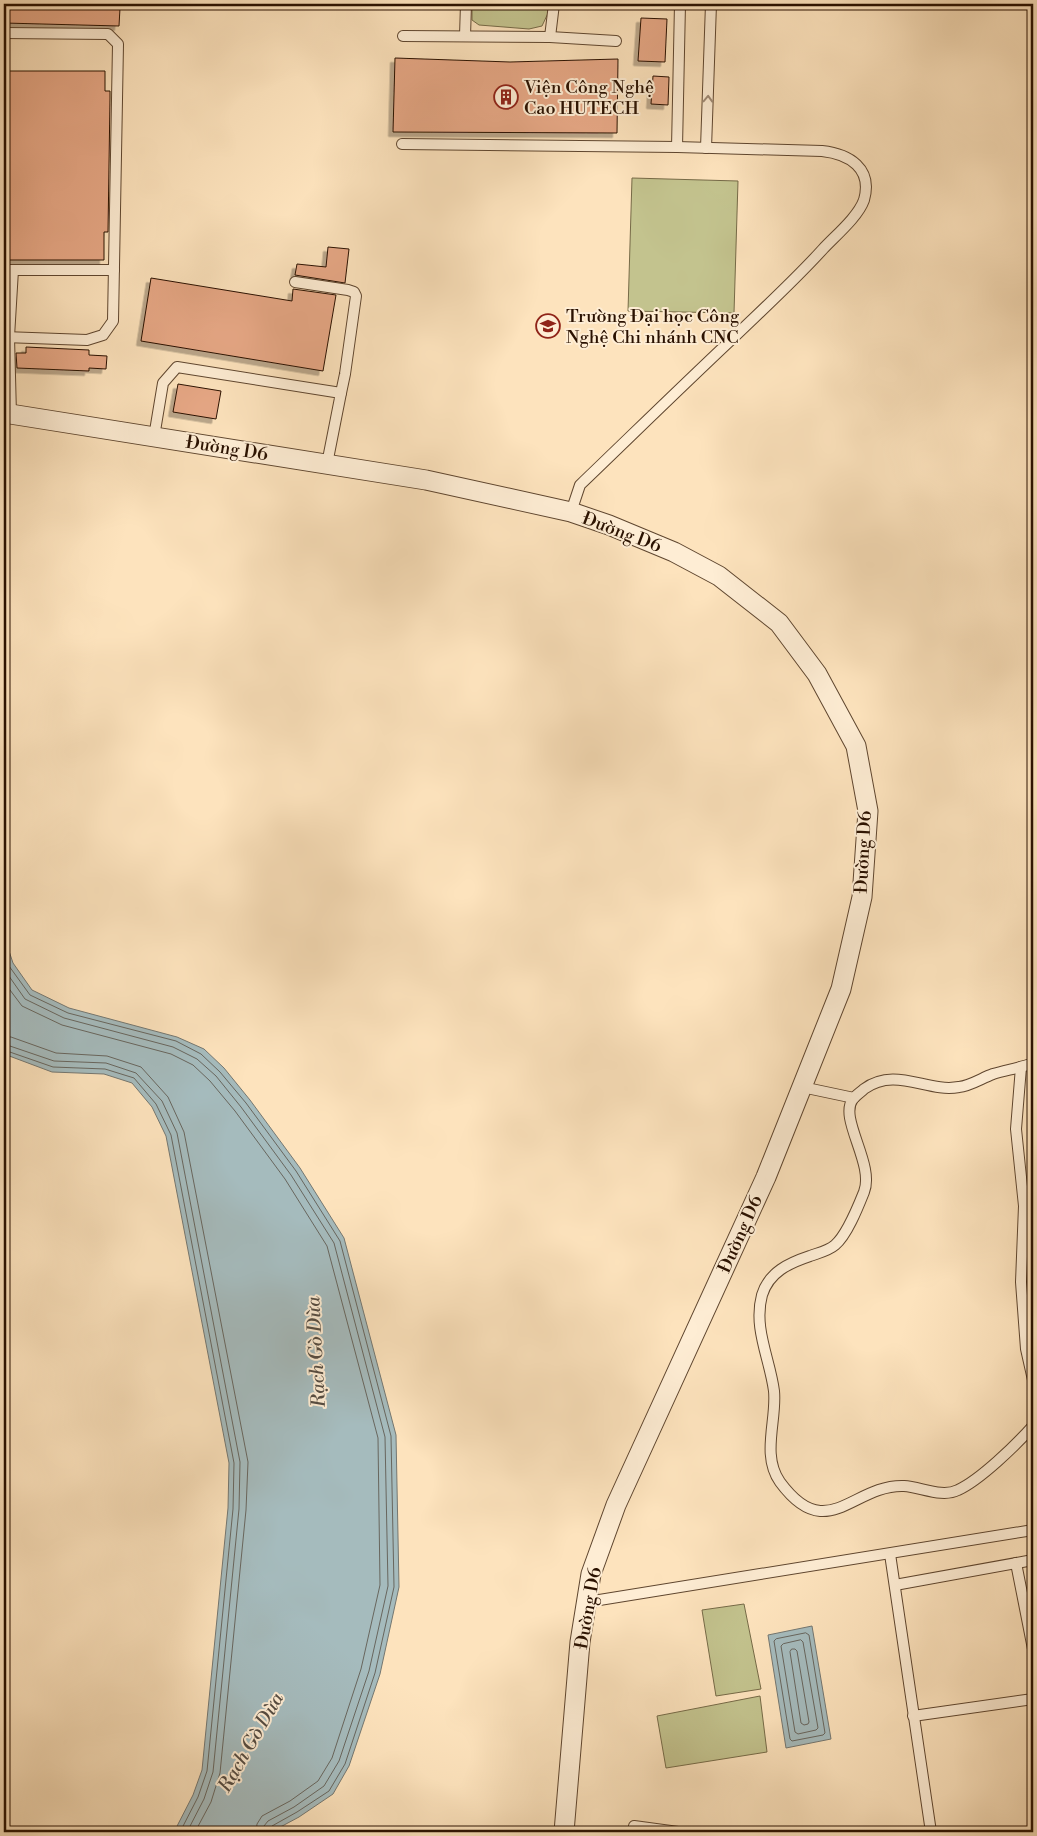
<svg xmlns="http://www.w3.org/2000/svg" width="1037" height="1836" font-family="'Libre Bodoni',serif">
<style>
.green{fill:#c3c38e;stroke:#766a47}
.water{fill:#a5bbbd;stroke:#747771}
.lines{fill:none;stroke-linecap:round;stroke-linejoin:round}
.shore{stroke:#68665e;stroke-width:1}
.building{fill:#e6a785;stroke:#2a1100;filter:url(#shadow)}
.service-casing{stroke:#5f462f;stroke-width:12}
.minor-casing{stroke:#5f462f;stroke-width:21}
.service{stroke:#feedd4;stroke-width:10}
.minor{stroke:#feedd4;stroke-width:19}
.oneway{stroke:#9f8a75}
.labels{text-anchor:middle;stroke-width:4;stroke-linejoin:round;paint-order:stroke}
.poi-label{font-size:18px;fill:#2a1100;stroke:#feedd4;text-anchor:start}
.street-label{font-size:18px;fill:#2a1100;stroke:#feedd4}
.water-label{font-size:19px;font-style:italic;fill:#554c42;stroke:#feedd4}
</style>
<defs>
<filter id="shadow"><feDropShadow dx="-4.5" dy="4.5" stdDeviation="0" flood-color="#0004"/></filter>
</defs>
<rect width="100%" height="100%" fill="#fde3bd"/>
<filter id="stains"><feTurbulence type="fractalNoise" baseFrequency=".004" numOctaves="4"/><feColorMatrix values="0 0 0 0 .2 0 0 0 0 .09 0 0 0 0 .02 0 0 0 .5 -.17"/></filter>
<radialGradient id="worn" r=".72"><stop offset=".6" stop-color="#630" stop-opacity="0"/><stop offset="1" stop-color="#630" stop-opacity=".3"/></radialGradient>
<!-- green -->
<g class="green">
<polygon points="472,4 549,4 549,11 542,26 529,29 479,25 472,20"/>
<polygon points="632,178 738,181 734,313 628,311"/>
<polygon points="744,1604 761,1689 716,1696 702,1610"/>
<polygon points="760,1696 767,1752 666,1768 657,1716"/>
</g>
<!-- water -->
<g class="water">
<polygon points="4,936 13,963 32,990 69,1008 177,1037 204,1049 224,1068 250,1100 300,1168 344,1238 396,1435 399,1587 380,1674 349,1766 333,1794 299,1817 271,1832 174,1832 193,1795 202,1770 228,1508 229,1463 166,1136 152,1107 132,1083 104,1074 52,1072 4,1054"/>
<polygon points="812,1626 831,1739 786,1748 768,1635"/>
</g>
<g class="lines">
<!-- shore -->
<g class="shore">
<polyline points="4,951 9,966 30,995 68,1013 176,1041 201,1054 220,1072 246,1103 296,1171 340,1241 391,1436 394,1587 375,1673 345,1764 329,1791 297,1812 272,1826 270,1832"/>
<polyline points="4,969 25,999 64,1018 173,1047 197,1059 216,1076 241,1107 291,1175 334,1243 385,1437 388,1586 369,1671 339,1761 324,1786 294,1807 268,1821 264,1826 263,1832"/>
<polyline points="4,982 22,1006 62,1025 171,1054 193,1065 210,1081 235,1111 285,1179 327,1246 378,1438 380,1585 361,1669 332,1758 318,1781 290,1801 262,1816 257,1824 256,1832"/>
<polyline points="4,1036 11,1037 56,1053 107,1056 141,1067 168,1097 184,1132 248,1462 246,1510 220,1773 211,1802 195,1832"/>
<polyline points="4,1044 54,1061 106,1063 136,1073 162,1101 177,1133 240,1462 239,1509 213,1772 204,1799 187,1832"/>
<polyline points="4,1050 53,1067 105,1069 134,1078 156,1104 171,1135 234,1463 233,1509 207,1771 198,1797 180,1832"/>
<polygon points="806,1633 809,1635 825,1733 823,1735 792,1741 790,1739 774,1641 776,1639"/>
<polygon points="801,1640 803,1642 818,1728 816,1730 798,1734 795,1732 781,1646 783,1644"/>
<polygon points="792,1649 795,1649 797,1651 809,1722 808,1724 804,1725 801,1723 790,1652"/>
</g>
</g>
<!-- building -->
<g class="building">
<polygon points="4,5 120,8 119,26 4,23"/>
<polygon points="641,18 667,19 665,62 638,61"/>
<polygon points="395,58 510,62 618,59 617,133 393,132"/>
<polygon points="4,71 105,71 105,91 110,91 110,98 108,232 104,232 104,260 4,260"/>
<polygon points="653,76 669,77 668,105 651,104"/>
<polygon points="328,247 349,249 345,283 295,275 297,264 326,267"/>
<polygon points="151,278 292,301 293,289 336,295 323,371 141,341"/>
<polygon points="26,347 89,350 89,355 107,356 106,369 89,368 89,371 17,368 16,353 26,353"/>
<polygon points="178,384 221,391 216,419 173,412"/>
</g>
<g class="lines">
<!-- service casing -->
<g class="service-casing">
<g id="service">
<polyline points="4,33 108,34 118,44 113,321 103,335 87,340 4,337"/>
<polyline points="403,36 550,37 616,41"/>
<polyline points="465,36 466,4"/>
<polyline points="550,37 554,4"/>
<path d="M402 144 677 147 822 151C849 154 873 168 864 200 858 217 835 236 823 249 794 281 762 310 731 340 680 388 630 437 580 485L571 512"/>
<polyline points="677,147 680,4"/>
<polyline points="706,148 711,4"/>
<polyline points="4,270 114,270"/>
<polyline points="295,282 348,290 354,292 356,296 345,374 341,393"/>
<polyline points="11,415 9,337 13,270"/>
<polyline points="154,437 163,383 177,367 341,393 327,464"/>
<polyline points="1021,1067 1016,1129 1024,1206 1021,1282 1026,1349 1033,1380"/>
<polyline points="802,1087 854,1098"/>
<path d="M1032 1427C1016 1445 980 1480 958 1490 942 1498 921 1487 904 1486 853 1484 827 1546 780 1482 761 1455 777 1420 774 1391 770 1359 753 1328 762 1295 769 1272 789 1263 810 1256 818 1253 828 1251 835 1245 847 1235 858 1207 864 1192 875 1164 838 1118 853 1099 856 1095 861 1092 864 1089 896 1066 927 1093 959 1087 970 1086 982 1078 993 1074 1006 1070 1020 1068 1033 1063"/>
<polyline points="890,1554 931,1832"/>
<polyline points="1016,1563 1033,1649"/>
<polyline points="895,1585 1033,1560"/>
<polyline points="587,1602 1033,1530"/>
<polyline points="913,1716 1033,1699"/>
<polyline points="634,1826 678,1832"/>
</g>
</g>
<!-- minor casing -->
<g class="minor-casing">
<polyline id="minor" points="4,413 426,480 571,512 609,525 674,552 719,576 779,623 817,674 856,746 868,811 862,897 841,989 766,1177 616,1505 591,1574 580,1642 564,1832"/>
</g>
<!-- service -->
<use href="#service" class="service"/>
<!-- minor -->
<use href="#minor" class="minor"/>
</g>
<!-- one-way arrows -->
<defs><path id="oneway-chevron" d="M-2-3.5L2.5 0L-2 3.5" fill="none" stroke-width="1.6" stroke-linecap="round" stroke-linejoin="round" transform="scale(1.25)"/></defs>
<use class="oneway" href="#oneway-chevron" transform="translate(708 99) rotate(-88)"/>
<!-- icons -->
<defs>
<g id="building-ring" transform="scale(1.25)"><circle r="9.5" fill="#feedd4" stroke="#8f2418" stroke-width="1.5"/><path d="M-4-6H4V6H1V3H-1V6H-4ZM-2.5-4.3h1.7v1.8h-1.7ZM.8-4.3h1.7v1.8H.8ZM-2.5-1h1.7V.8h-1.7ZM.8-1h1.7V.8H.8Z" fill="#8f2418"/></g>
<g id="university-ring" transform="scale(1.25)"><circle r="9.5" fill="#feedd4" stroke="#8f2418" stroke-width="1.5"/><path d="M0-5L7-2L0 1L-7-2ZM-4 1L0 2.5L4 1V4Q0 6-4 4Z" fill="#8f2418"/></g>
</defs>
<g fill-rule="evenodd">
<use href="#building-ring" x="506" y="97"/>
<use href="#university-ring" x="548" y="326"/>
</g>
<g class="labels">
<!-- poi labels -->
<g class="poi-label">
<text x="524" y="93">Viện Công Nghệ<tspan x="524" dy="21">Cao HUTECH</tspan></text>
<text x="566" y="322">Trường Đại học Công<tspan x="566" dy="21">Nghệ Chi nhánh CNC</tspan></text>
</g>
<!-- street labels -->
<g class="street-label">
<text transform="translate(227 448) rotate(9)" y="6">Đường D6</text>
<text transform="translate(622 532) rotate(21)" y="6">Đường D6</text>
<text transform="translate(863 852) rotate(-87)" y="6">Đường D6</text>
<text transform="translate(740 1234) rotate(-66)" y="6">Đường D6</text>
<text transform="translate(588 1608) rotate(-80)" y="6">Đường D6</text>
</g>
<!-- water labels -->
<g class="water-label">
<text transform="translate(315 1352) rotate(-93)" y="7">Rạch Gò Dừa</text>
<text transform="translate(250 1742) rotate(-60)" y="7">Rạch Gò Dừa</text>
</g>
</g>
<!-- margin -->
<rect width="1037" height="1836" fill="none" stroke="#fde3bd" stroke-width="20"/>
<rect x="5" y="5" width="1027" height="1826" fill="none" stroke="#2a1100" stroke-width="2.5"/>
<rect x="10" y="10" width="1017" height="1816" fill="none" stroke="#2a1100"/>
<rect width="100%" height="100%" filter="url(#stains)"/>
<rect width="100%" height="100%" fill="url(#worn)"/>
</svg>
